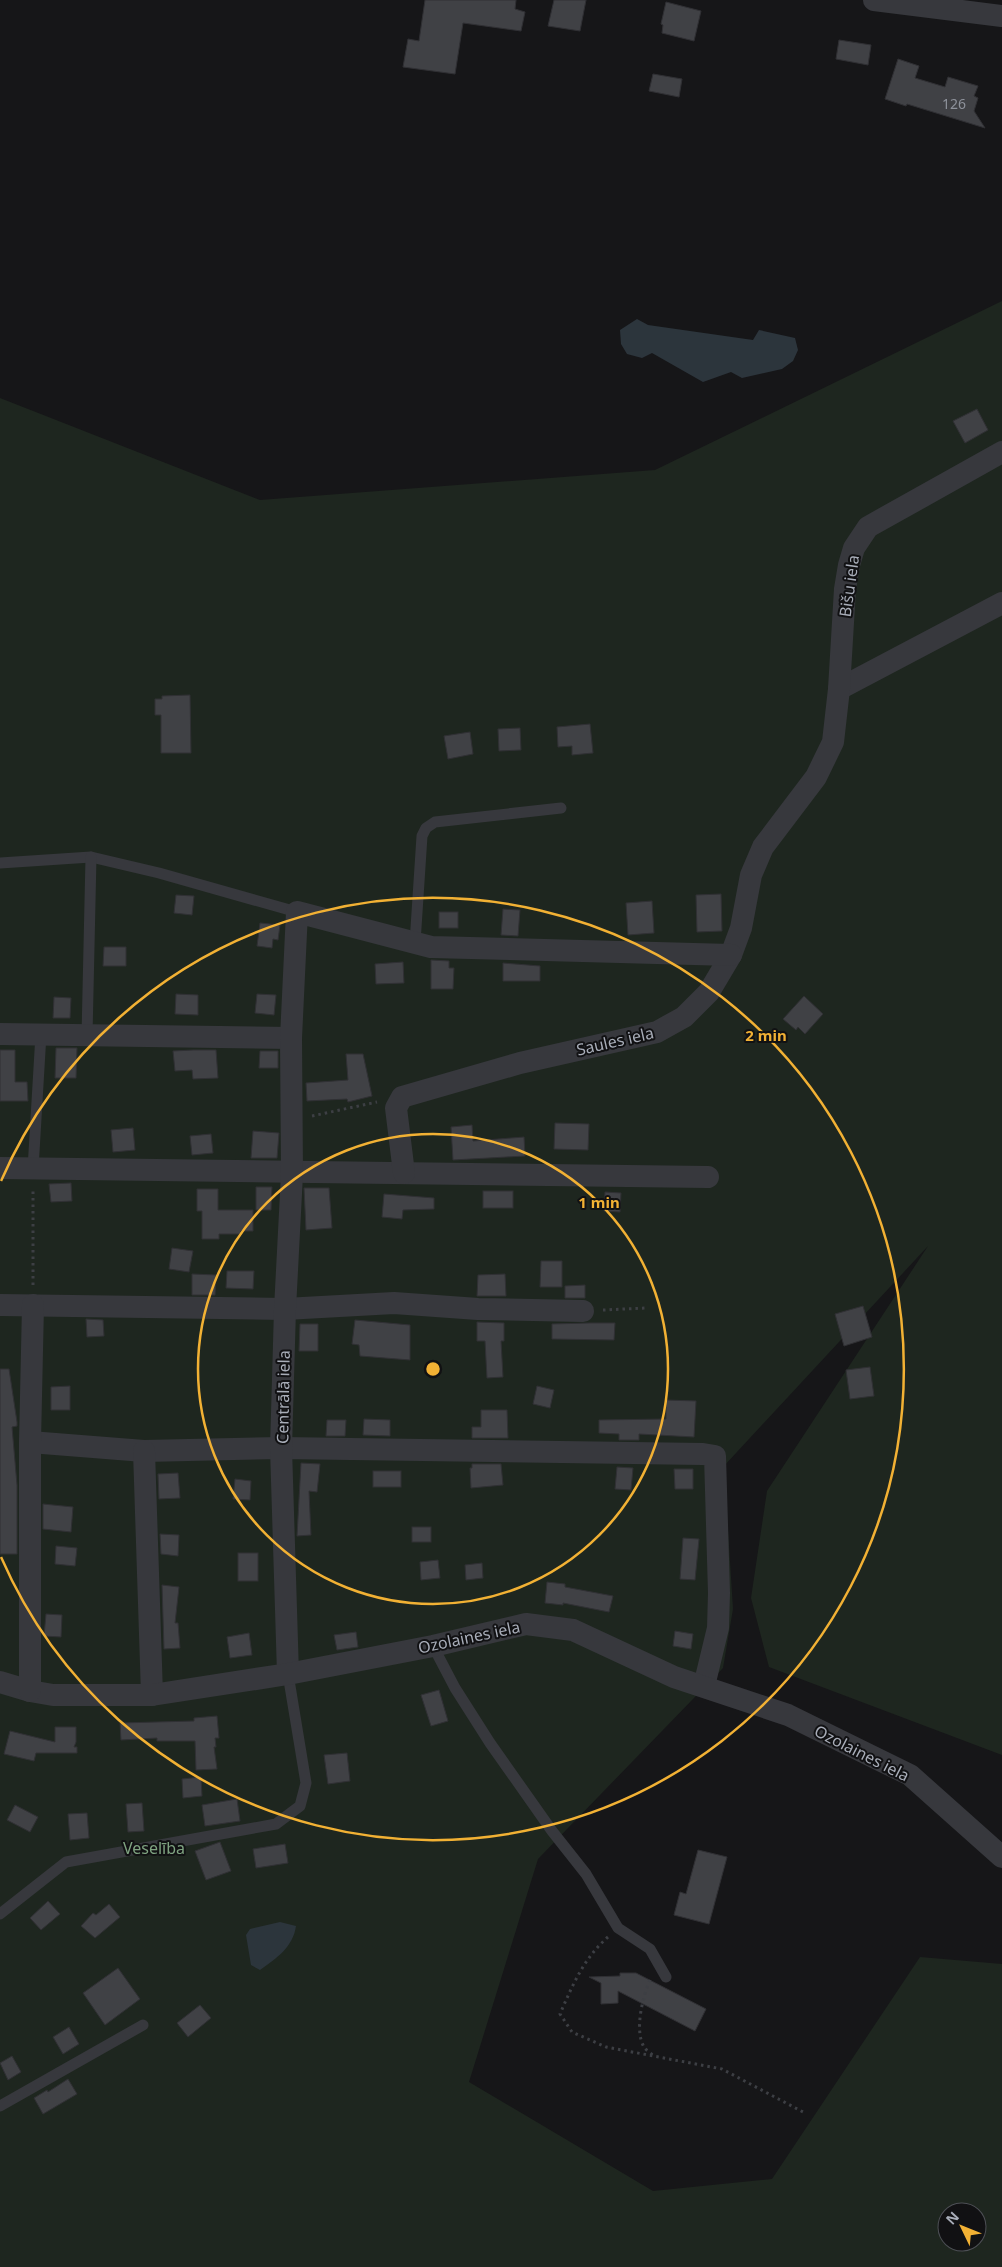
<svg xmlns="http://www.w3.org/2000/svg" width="1002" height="2267" font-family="'Noto Sans',sans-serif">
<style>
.green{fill:#1e261f;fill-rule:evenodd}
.water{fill:#2c353c}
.building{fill:#404145;stroke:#303034}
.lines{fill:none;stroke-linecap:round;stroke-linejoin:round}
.path{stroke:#3d3f44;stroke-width:3;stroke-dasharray:2.5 4;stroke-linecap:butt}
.service{stroke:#37383d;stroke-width:11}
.minor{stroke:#37383d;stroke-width:22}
.ring{fill:none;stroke:#f2b134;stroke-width:2.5}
.labels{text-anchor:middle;stroke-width:4;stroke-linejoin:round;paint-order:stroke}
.number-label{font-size:14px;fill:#8e929b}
.street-label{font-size:16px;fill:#a8adb8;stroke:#111113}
.park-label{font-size:16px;fill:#7fa381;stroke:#111113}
.centre{fill:#f2b134;stroke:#111113;stroke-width:2.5}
.ring-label{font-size:15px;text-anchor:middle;font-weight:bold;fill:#f2b134;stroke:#111113;stroke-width:4;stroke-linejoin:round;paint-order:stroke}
</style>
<rect width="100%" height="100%" fill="#161618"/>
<!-- green -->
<path class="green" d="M1002 301V1755L769 1667 751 1598 767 1491 928 1246 724 1466 733 1609 723 1668 538 1859 469 2082 653 2191 772 2179 920 1957 1002 1964V2267H0V398L260 500 655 470ZM947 2212H977V2242H947Z"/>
<!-- water -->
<g class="water">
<polygon points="637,319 648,325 753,340 759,330 795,338 798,350 793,361 782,369 742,378 731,372 703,382 652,353 642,358 627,354 621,344 620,330"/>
<path d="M280 1922 296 1926C293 1947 277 1958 260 1970L251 1965 246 1935 250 1929Z"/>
</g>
<!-- building -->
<g class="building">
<polygon points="425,0 516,0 515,9 525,12 521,31 463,23 455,74 403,67 408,39 419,41"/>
<polygon points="554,0 586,0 580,31 548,26"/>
<polygon points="666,2 701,11 694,41 662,33 663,25 661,24"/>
<polygon points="839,40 871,45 868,65 836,59"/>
<polygon points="898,59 919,66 915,78 945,87 948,77 978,86 974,96 978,98 974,111 985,128 907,104 906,106 885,99"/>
<polygon points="653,74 682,79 679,97 649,91"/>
<polygon points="977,409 988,430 965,443 953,421"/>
<polygon points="190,695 191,753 161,753 161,715 155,715 155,699 162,699 162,696"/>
<polygon points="590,724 593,753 572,755 572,746 558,747 557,727"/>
<polygon points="520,728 521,750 499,751 498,729"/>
<polygon points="470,732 473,754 448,759 444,736"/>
<polygon points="721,894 722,931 697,932 696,895"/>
<polygon points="176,895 194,896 192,915 174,913"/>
<polygon points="652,901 654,933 628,935 626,903"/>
<polygon points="503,909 520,910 518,936 501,935"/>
<rect x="439" y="912" width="19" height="16"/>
<polygon points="260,923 280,925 278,940 273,939 272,948 257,946"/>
<polygon points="104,947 126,947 126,966 103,966"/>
<polygon points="431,960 449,961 449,968 454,968 453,989 431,989"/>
<polygon points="403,962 404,983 376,984 375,964"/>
<polygon points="503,963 540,966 540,981 503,981"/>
<polygon points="176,994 198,995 198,1015 175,1014"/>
<polygon points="257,994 276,995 274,1015 255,1013"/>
<polygon points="804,996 823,1014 805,1034 798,1027 796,1030 783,1019"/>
<polygon points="54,997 71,998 70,1018 53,1018"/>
<polygon points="56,1048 77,1048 76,1078 55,1078"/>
<polygon points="0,1050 15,1050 15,1082 27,1082 28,1101 0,1101"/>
<polygon points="193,1050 216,1050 218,1078 193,1079 192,1070 175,1071 173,1051"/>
<polygon points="260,1051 278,1051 278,1068 259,1068"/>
<polygon points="346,1054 363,1054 372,1096 348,1102 347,1099 307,1101 306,1083 348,1080"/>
<polygon points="555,1123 589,1124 588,1150 554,1149"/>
<polygon points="472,1125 473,1141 524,1137 525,1156 453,1160 451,1127"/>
<polygon points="133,1128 135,1150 113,1152 111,1130"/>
<polygon points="253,1131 279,1133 277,1158 251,1158"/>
<polygon points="211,1134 213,1153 192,1155 190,1136"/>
<polygon points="71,1183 72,1201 51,1202 49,1184"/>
<polygon points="256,1187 272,1187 271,1210 256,1210"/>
<polygon points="304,1188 329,1188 332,1228 306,1230"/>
<polygon points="197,1189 218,1189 218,1210 253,1210 253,1231 241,1231 240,1234 219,1234 219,1239 202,1239 202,1211 197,1211"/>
<rect x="483" y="1191" width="30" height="17"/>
<polygon points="605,1192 621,1193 620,1212 604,1211"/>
<polygon points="384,1194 434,1198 434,1209 403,1210 402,1219 382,1217"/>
<polygon points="172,1248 193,1251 189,1272 169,1269"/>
<polygon points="541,1261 562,1261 562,1287 540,1287"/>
<polygon points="227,1271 254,1271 253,1289 226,1288"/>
<polygon points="192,1274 216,1275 215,1295 192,1295"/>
<polygon points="505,1274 506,1296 477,1296 478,1275"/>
<polygon points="585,1285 585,1298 565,1298 565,1286"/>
<polygon points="863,1306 872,1337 844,1346 835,1314"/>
<polygon points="86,1319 103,1320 104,1336 87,1337"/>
<polygon points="355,1320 410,1325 410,1360 360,1356 359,1345 352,1344"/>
<polygon points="477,1322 504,1323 504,1341 501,1341 503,1377 487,1378 485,1341 477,1341"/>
<polygon points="589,1323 615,1323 614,1340 552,1339 552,1324"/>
<polygon points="300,1324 318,1324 318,1351 299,1351"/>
<polygon points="870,1367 874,1396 850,1399 846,1370"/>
<polygon points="0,1369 9,1369 17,1422 17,1426 12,1427 17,1485 17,1554 0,1554"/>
<polygon points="70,1386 70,1410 51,1410 51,1387"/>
<polygon points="537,1386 554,1390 550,1408 533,1404"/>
<polygon points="666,1400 696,1401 694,1437 639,1434 639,1440 619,1440 619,1434 599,1433 599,1420 666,1419"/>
<polygon points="481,1410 507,1410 508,1438 472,1438 472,1427 481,1427"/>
<polygon points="364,1419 390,1420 390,1436 363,1435"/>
<polygon points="327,1420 346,1420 345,1436 326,1436"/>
<polygon points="301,1463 320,1464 317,1492 309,1491 311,1535 297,1536"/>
<polygon points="472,1464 501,1464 503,1485 471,1488 470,1468 472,1468"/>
<polygon points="617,1467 633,1468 631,1490 615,1489"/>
<polygon points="674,1469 693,1469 693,1489 675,1489"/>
<rect x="373" y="1471" width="28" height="16"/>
<polygon points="178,1473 180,1498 159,1499 158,1474"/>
<polygon points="235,1479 251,1481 250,1500 233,1499"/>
<polygon points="43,1504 73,1507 71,1532 43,1529"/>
<rect x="412" y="1527" width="19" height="15"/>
<polygon points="160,1534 179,1535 178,1556 161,1554"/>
<polygon points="683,1538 699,1539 695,1580 680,1579"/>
<polygon points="56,1546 77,1548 75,1566 55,1564"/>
<rect x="238" y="1553" width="20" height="28"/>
<polygon points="438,1560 440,1578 421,1580 420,1562"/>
<polygon points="482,1563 483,1578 466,1580 465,1565"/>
<polygon points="547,1582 565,1584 565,1587 613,1596 609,1612 563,1603 563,1605 545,1603"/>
<polygon points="162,1585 179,1587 175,1623 178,1623 180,1648 164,1649"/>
<polygon points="46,1614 62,1615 61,1637 44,1636"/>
<polygon points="675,1631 693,1634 691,1649 673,1646"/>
<polygon points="356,1632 358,1647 337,1650 334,1635"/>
<polygon points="249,1633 252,1655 230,1658 227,1637"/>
<polygon points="439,1690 448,1721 431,1726 421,1695"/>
<polygon points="217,1716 219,1738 215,1738 216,1747 214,1747 217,1769 196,1770 195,1741 157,1741 157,1738 121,1740 120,1723 194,1721 194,1718"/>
<polygon points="55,1727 76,1727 76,1742 74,1747 77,1747 77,1753 36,1753 34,1761 4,1754 10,1731 55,1742"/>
<polygon points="347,1753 350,1781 328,1784 324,1755"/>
<polygon points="201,1777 202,1796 183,1798 182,1779"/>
<polygon points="237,1799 240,1821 205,1826 202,1805"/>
<polygon points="142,1803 144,1831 128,1832 126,1804"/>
<polygon points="15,1805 38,1817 30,1832 7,1820"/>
<polygon points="87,1813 89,1838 70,1840 68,1814"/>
<polygon points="220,1842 231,1871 206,1880 195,1851"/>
<polygon points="285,1844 288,1863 256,1868 253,1849"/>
<polygon points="698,1850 727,1857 709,1924 674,1915 680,1892 686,1894"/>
<polygon points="48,1901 60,1914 41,1930 30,1918"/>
<polygon points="109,1904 120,1917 95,1938 81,1926 93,1913 96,1915"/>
<polygon points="118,1968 140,1999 105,2025 83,1993"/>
<polygon points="620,1973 636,1973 706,2009 695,2031 618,1991 618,2003 601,2004 601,1983 589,1977 620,1976"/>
<polygon points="200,2005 211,2018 188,2037 177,2023"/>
<polygon points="69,2027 79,2044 63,2054 53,2037"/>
<polygon points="12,2056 21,2072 8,2080 0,2063"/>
<polygon points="68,2079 77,2094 43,2114 34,2098 47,2090 48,2092"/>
</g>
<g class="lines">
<!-- path -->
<g class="path">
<polyline points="312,1116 377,1102"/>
<polyline points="33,1285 33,1188"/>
<polyline points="603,1310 646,1308"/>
<path d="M608 1937C584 1958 573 1984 560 2014L572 2032 606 2047 722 2069 803 2112"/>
<path d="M650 1980C643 1996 634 2030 644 2047 646 2050 650 2053 653 2055"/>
</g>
<!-- service -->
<g class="service">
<polyline points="0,863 91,857 159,873 297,912"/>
<polyline points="415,943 422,836 426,828 435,822 561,808"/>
<polyline points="87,1036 91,857"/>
<polyline points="33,1169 41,1034"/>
<polyline points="433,1646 455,1688 490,1743 552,1831 586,1874 618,1928 650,1949 666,1977"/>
<polyline points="0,1914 66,1862 276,1824 300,1806 306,1783 288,1674"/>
<polyline points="0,2106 143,2025"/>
</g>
<!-- minor -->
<g class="minor">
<polyline points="874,0 1002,16"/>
<polyline points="839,689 1002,603"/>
<polyline points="0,1034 291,1038"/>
<polyline points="0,1168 708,1177"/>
<polyline points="404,1173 396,1108 402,1097 520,1063 657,1032 684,1017 709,992 731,955 741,928 751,875 763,847 816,777 833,742 839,689 845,589 849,565 854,548 868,527 1002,452"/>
<polyline points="0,1305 285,1309 394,1303 478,1309 583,1311"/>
<polyline points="30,1442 144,1451 281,1448 703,1454 715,1456 719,1593 718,1628 704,1686"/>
<polyline points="144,1451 152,1695"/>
<polyline points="288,1674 281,1448 285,1309 292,1174 291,1038 297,912 431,947 731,955"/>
<polyline points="0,1682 30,1691 53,1695 152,1695 288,1674 433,1646 526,1624 573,1630 674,1677 788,1715 910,1775 1002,1857"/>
<polyline points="30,1691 30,1442 33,1305"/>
</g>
</g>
<!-- distance rings -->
<g class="ring">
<circle cx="433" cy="1369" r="235"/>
<path d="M1 1181A471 471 0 1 1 1 1557"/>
</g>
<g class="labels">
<!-- number labels -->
<g class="number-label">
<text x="954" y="109">126</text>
</g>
<!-- street labels -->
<g class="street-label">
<text transform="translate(849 586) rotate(-82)" y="6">Bišu iela</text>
<text transform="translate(615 1041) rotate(-13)" y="6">Saules iela</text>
<text transform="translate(283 1397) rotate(-89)" y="6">Centrālā iela</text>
<text transform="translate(469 1637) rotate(-12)" y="6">Ozolaines iela</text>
<text transform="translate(862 1753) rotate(27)" y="6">Ozolaines iela</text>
</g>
<!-- park labels -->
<g class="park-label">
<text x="154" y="1854">Veselība</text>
</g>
</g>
<circle cx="433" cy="1369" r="8" class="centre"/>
<g class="ring-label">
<text x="766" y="1041">2 min</text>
<text x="599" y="1208">1 min</text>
</g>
<!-- north arrow -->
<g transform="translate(962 2227) rotate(313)"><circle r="24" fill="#111113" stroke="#4d4f55"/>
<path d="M0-4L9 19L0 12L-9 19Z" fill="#f2b134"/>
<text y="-8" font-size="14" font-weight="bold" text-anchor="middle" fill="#a8adb8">N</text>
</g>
</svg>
